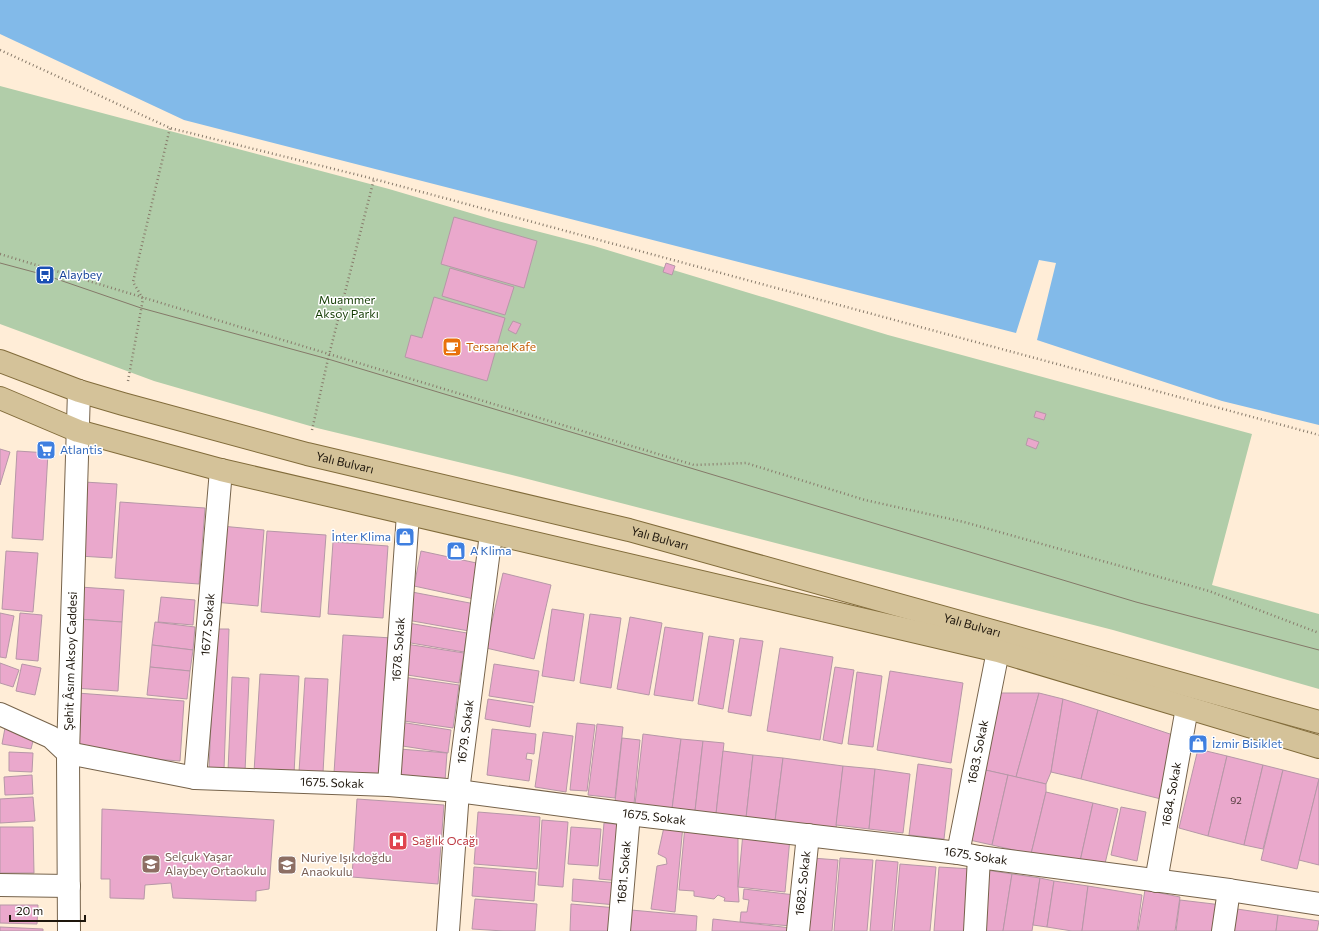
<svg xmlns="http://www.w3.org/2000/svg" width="1319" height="931" font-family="Commissioner,sans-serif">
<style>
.green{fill:#b1cda9}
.water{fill:#82bae9}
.building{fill:#eaa8cc;stroke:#b697a7}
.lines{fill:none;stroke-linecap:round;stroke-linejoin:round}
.minor-casing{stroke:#76634b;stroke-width:24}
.major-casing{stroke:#826c3b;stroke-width:24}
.path{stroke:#887b6b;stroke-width:2.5;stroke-dasharray:1 3;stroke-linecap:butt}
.minor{stroke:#fff;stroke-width:22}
.major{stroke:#d4c299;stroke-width:22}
.tram{stroke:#857969;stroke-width:1}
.labels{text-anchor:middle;stroke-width:3;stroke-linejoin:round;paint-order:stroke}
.number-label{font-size:10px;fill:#513a3c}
.transit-label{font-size:12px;fill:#164399;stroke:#fff;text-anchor:start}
.park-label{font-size:12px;fill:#123b02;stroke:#fff}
.food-label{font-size:12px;fill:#c56008;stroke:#fff;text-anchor:start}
.shop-label{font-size:12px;fill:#366cbe;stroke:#fff;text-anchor:start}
.street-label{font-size:12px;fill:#1e160c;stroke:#fff}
.health-label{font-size:12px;fill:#be3a42;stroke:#fff;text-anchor:start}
.education-label{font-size:12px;fill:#785e54;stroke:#fff;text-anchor:start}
</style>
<rect width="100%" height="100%" fill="#ffedd7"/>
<!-- green -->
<polygon class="green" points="0,86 389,189 494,220 594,246 888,335 1252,434 1212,585 1319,614 1319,689 1113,630 520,477 317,428 154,381 0,324"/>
<!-- water -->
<polygon class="water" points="0,0 1319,0 1319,425 1222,401 1037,340 1056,263 1039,260 1016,333 184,120 0,34"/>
<!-- building -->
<g class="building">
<polygon points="454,217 537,241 524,288 441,264"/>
<polygon points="666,263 675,266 672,275 663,272"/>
<polygon points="450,268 514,287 505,315 442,296"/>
<polygon points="434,297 505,318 487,381 405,357 411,335 422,338"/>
<polygon points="513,321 521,324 516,334 508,330"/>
<polygon points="1036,411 1046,414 1044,420 1034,417"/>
<polygon points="1028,438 1039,442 1036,449 1026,445"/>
<polygon points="0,449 10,452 0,485"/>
<polygon points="17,451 48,453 43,540 12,538"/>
<polygon points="84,482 117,484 112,558 79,556"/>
<polygon points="120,502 205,508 199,584 115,578"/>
<polygon points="221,526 264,530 258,606 214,602"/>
<polygon points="267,531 326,535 320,617 261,612"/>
<polygon points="333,542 388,546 383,618 328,614"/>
<polygon points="6,551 38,553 33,612 2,609"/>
<polygon points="421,551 481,564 474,599 414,586"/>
<polygon points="503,573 551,585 534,659 486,648"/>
<polygon points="80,587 124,590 122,622 78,619"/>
<polygon points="412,592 475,604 469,631 407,620"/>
<polygon points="161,597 195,600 193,625 158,622"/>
<polygon points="552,609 584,614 574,681 542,676"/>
<polygon points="0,613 14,616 6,658 0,657"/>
<polygon points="20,613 42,615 38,661 16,659"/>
<polygon points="590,614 621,618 611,688 580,683"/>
<polygon points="630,617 662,623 649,695 617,689"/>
<polygon points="78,619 122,622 118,691 74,688"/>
<polygon points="155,622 195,627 193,650 152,645"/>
<polygon points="408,623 467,633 464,652 405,642"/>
<polygon points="665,627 703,633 693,701 654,695"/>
<polygon points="215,629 229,629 224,770 209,770"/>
<polygon points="343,635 392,638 383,776 334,773"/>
<polygon points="709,636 734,640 723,709 698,704"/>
<polygon points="740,638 763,641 751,716 728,712"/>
<polygon points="406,644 464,653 459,683 401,674"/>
<polygon points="152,645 193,650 190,671 150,667"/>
<polygon points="780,648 833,657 820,740 767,731"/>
<polygon points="0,663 19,670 13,687 0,683"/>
<polygon points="22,664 41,668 35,695 16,691"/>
<polygon points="494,664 539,671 534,703 489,696"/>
<polygon points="150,667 190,671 187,699 147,695"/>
<polygon points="835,667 854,670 842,744 823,740"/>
<polygon points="890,671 963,683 951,763 877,750"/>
<polygon points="857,672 882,676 873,747 848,744"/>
<polygon points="260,674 299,676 294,774 254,772"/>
<polygon points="232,677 249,678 245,772 228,771"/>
<polygon points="403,677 459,685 453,728 397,720"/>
<polygon points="305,678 328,679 323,773 299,772"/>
<polygon points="77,693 184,701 180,761 72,753"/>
<polygon points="995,693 1039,693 1016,777 981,769"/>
<polygon points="1039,693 1063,699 1051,772 1046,784 1016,777"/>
<polygon points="488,699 533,706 530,727 485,719"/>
<polygon points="1063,699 1098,710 1081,779 1051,772"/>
<polygon points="1098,710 1176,736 1161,799 1081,779"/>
<polygon points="400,722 451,730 448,753 396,745"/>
<polygon points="577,723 595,725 587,791 570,790"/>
<polygon points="597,724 623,727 615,798 588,795"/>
<polygon points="5,728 35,733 31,749 2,744"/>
<polygon points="492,729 536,734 534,754 527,753 526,759 532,760 529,781 487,775"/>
<polygon points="543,732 573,736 566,792 535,787"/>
<polygon points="643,734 681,739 672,809 635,804"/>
<polygon points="622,738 640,740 634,804 615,802"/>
<polygon points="681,739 703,741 695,811 672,809"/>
<polygon points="703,741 724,743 716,814 695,811"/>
<polygon points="400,749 447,753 445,781 397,776"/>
<polygon points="1198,749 1227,756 1208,836 1179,828"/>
<polygon points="723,751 753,755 746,818 716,814"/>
<polygon points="9,752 33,753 32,772 9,771"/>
<polygon points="753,755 783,758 775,821 746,818"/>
<polygon points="1227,756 1263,765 1244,845 1208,836"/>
<polygon points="783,758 843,766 836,828 775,821"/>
<polygon points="918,764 952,769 944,839 909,835"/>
<polygon points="1263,765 1283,770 1263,849 1244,845"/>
<polygon points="843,766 875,769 869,829 836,825"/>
<polygon points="875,769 910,774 903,833 869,829"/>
<polygon points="981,769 1008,775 992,845 965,839"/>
<polygon points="1283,770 1319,779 1297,869 1261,860"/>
<polygon points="32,775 33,794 5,795 4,777"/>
<polygon points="1008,775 1046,784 1046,792 1031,854 992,845"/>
<polygon points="1319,779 1319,865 1299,860"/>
<polygon points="1046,792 1093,803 1079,866 1031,854"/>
<polygon points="33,797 35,821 0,823 0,799"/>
<polygon points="357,799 444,805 438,884 352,877"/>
<polygon points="1093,803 1118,809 1103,872 1079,866"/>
<polygon points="1121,807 1146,812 1137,861 1111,855"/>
<polygon points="102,809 274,820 269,889 256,891 256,901 173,898 171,883 145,885 144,899 110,898 110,879 101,879"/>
<polygon points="478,812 540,817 537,869 474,864"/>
<polygon points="542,820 568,822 563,887 538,885"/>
<polygon points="604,823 625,825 621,881 599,879"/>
<polygon points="683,825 675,912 651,909 657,866 667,864 666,858 658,854 664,827"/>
<polygon points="685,826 738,831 738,887 739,902 724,901 725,898 718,895 714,899 694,896 694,891 679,890"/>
<polygon points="0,827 33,827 34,873 0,873"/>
<polygon points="571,827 601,829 598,866 568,864"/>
<polygon points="743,833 790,838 785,892 738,887"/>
<polygon points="812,858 838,860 832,931 805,931"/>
<polygon points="840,858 873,860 867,931 834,931"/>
<polygon points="876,860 898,862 892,931 870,931"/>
<polygon points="900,864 936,867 930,931 894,931"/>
<polygon points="474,867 536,872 534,901 472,896"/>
<polygon points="939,867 972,869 967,931 934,931"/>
<polygon points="986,870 1012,874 1003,931 976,931"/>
<polygon points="1012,874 1040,878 1032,931 1003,931"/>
<polygon points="1040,878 1054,881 1047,927 1033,925"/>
<polygon points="573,879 618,883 616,905 572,901"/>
<polygon points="1054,881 1088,886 1082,931 1072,931 1047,927"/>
<polygon points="1088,886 1142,895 1137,931 1082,931"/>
<polygon points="744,889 795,895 792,926 740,922 741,912 747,912 749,900 743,899"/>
<polygon points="1145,890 1180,897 1175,931 1138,931"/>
<polygon points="475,899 537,904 535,931 504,931 472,929"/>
<polygon points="1180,900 1222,905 1218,931 1176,931"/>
<polygon points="571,904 617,908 615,931 570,931"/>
<polygon points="0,905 38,905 37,924 0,923"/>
<polygon points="1237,909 1278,915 1276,931 1233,931"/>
<polygon points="631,910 697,916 696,931 629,931"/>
<polygon points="1278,915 1319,921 1317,931 1276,931"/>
<polygon points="713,919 791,928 791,931 712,931"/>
<polygon points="0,927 43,929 43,931 0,931"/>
</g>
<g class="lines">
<!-- minor casing -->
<g class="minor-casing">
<g id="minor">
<path id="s1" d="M0 714 51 737 68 753 195 778 389 785 458 791 629 814 958 853 979 857 1229 890 1319 904"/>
<path id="s2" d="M195 778 221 470"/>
<path id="s3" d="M389 785 408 514"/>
<path id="s4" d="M958 853 998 651"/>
<path id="s5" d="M1156 881 1187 708"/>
<polyline points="0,885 69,886"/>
<path id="s6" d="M69 931 68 753 79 391"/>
<path id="s7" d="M448 931 458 791 491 534"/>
<path id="s8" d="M619 931 629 814"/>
<path id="s9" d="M798 931 808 835"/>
<polyline points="975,931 979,857"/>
<polyline points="1223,931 1229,890"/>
</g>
</g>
<!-- major casing -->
<g class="major-casing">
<g id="major">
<path id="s10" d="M0 361 79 391 123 404 307 454 629 530 1319 722"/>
<polyline points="0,398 78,431 221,470 998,651 1319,747"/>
</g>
</g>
<!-- path -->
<g class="path">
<polyline points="0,50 170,128 374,179 1319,435"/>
<polyline points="0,254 694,465 746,463 865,500 964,522 1209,591 1319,633"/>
<polyline points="128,381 143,299 133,282 170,128"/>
<polyline points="312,430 328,359 374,179"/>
</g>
<!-- minor -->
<use href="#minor" class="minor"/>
<!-- major -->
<use href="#major" class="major"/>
<!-- tram -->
<polyline class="tram" points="0,263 45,275 141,308 328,359 1136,602 1319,650"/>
</g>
<!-- icons -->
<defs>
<g id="bus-square" transform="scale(1)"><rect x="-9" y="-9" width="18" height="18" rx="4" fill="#1a4fb4" stroke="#fff"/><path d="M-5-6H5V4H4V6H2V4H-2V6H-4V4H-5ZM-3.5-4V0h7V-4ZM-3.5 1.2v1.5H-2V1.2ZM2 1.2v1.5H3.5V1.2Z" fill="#fff"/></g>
<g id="cafe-square" transform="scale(1)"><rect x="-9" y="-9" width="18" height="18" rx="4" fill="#e8710a" stroke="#fff"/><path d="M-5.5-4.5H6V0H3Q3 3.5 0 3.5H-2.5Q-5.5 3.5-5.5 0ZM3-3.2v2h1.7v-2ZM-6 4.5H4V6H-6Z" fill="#fff"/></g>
<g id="supermarket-square" transform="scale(1)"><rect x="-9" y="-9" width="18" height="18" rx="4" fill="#3f7fe0" stroke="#fff"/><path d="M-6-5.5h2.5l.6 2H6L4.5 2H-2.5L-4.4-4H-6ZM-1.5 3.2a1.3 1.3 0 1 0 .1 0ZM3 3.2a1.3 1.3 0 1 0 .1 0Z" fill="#fff"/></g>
<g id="shop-square" transform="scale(1)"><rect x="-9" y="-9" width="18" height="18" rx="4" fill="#3f7fe0" stroke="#fff"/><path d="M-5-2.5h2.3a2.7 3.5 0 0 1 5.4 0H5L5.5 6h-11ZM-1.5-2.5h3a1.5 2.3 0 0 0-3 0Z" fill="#fff"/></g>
<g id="hospital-square" transform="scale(1)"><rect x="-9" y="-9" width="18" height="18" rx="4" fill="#e0444e" stroke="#fff"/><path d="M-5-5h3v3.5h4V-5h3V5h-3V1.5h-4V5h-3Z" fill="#fff"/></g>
<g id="school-square" transform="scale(1)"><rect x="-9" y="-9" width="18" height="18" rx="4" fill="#8d6e63" stroke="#fff"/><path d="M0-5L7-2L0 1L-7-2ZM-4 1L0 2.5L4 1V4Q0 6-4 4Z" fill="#fff"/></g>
</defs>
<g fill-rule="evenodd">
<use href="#bus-square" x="45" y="275"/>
<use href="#cafe-square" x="452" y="347"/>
<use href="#supermarket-square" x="46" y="450"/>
<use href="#shop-square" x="405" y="537"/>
<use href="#shop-square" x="456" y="551"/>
<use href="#shop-square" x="1198" y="744"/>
<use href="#hospital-square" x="398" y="841"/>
<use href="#school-square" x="151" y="864"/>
<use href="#school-square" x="287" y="865"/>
</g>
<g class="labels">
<!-- number labels -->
<g class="number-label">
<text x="1236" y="804">92</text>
</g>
<!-- transit labels -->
<g class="transit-label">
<text x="59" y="279">Alaybey</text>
</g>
<!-- park labels -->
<g class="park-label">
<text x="347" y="304">Muammer<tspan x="347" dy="14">Aksoy Parkı</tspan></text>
</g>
<!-- food labels -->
<g class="food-label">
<text x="466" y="351">Tersane Kafe</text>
</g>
<!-- shop labels -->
<g class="shop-label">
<text x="60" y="454">Atlantis</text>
<text x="391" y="541" text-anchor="end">İnter Klima</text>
<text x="470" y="555">A Klima</text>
<text x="1212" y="748">İzmir Bisiklet</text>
</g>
<!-- street labels -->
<g class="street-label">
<text dy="4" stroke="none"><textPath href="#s10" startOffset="360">Yalı Bulvarı</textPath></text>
<text dy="4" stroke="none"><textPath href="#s10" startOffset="684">Yalı Bulvarı</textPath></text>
<text dy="4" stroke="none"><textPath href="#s2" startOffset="154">1677. Sokak</textPath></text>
<text dy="4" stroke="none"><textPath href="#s10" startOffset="1008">Yalı Bulvarı</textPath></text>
<text dy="4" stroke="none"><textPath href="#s3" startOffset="136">1678. Sokak</textPath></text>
<text dy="4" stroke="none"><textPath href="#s6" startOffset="270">Şehit Âsım Aksoy Caddesi</textPath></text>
<text dy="4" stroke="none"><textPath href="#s7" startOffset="200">1679. Sokak</textPath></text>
<text dy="4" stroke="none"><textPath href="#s4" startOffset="103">1683. Sokak</textPath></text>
<text dy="4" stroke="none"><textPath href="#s1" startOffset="346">1675. Sokak</textPath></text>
<text dy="4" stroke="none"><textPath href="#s5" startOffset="88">1684. Sokak</textPath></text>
<text dy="4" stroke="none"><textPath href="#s1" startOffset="670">1675. Sokak</textPath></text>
<text dy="4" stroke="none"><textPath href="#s1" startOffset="994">1675. Sokak</textPath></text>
<text dy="4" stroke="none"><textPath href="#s8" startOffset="59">1681. Sokak</textPath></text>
<text dy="4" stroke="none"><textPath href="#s9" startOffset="48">1682. Sokak</textPath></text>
</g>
<!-- health labels -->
<g class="health-label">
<text x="412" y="845">Sağlık Ocağı</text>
</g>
<!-- education labels -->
<g class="education-label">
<text x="165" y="861">Selçuk Yaşar<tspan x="165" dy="14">Alaybey Ortaokulu</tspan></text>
<text x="301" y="862">Nuriye Işıkdoğdu<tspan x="301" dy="14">Anaokulu</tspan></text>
</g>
</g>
<!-- scale -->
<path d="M10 915v6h75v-6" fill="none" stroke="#1e160c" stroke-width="2"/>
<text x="16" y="915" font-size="12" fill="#1e160c" stroke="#ffffff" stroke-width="3" paint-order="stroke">20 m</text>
</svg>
